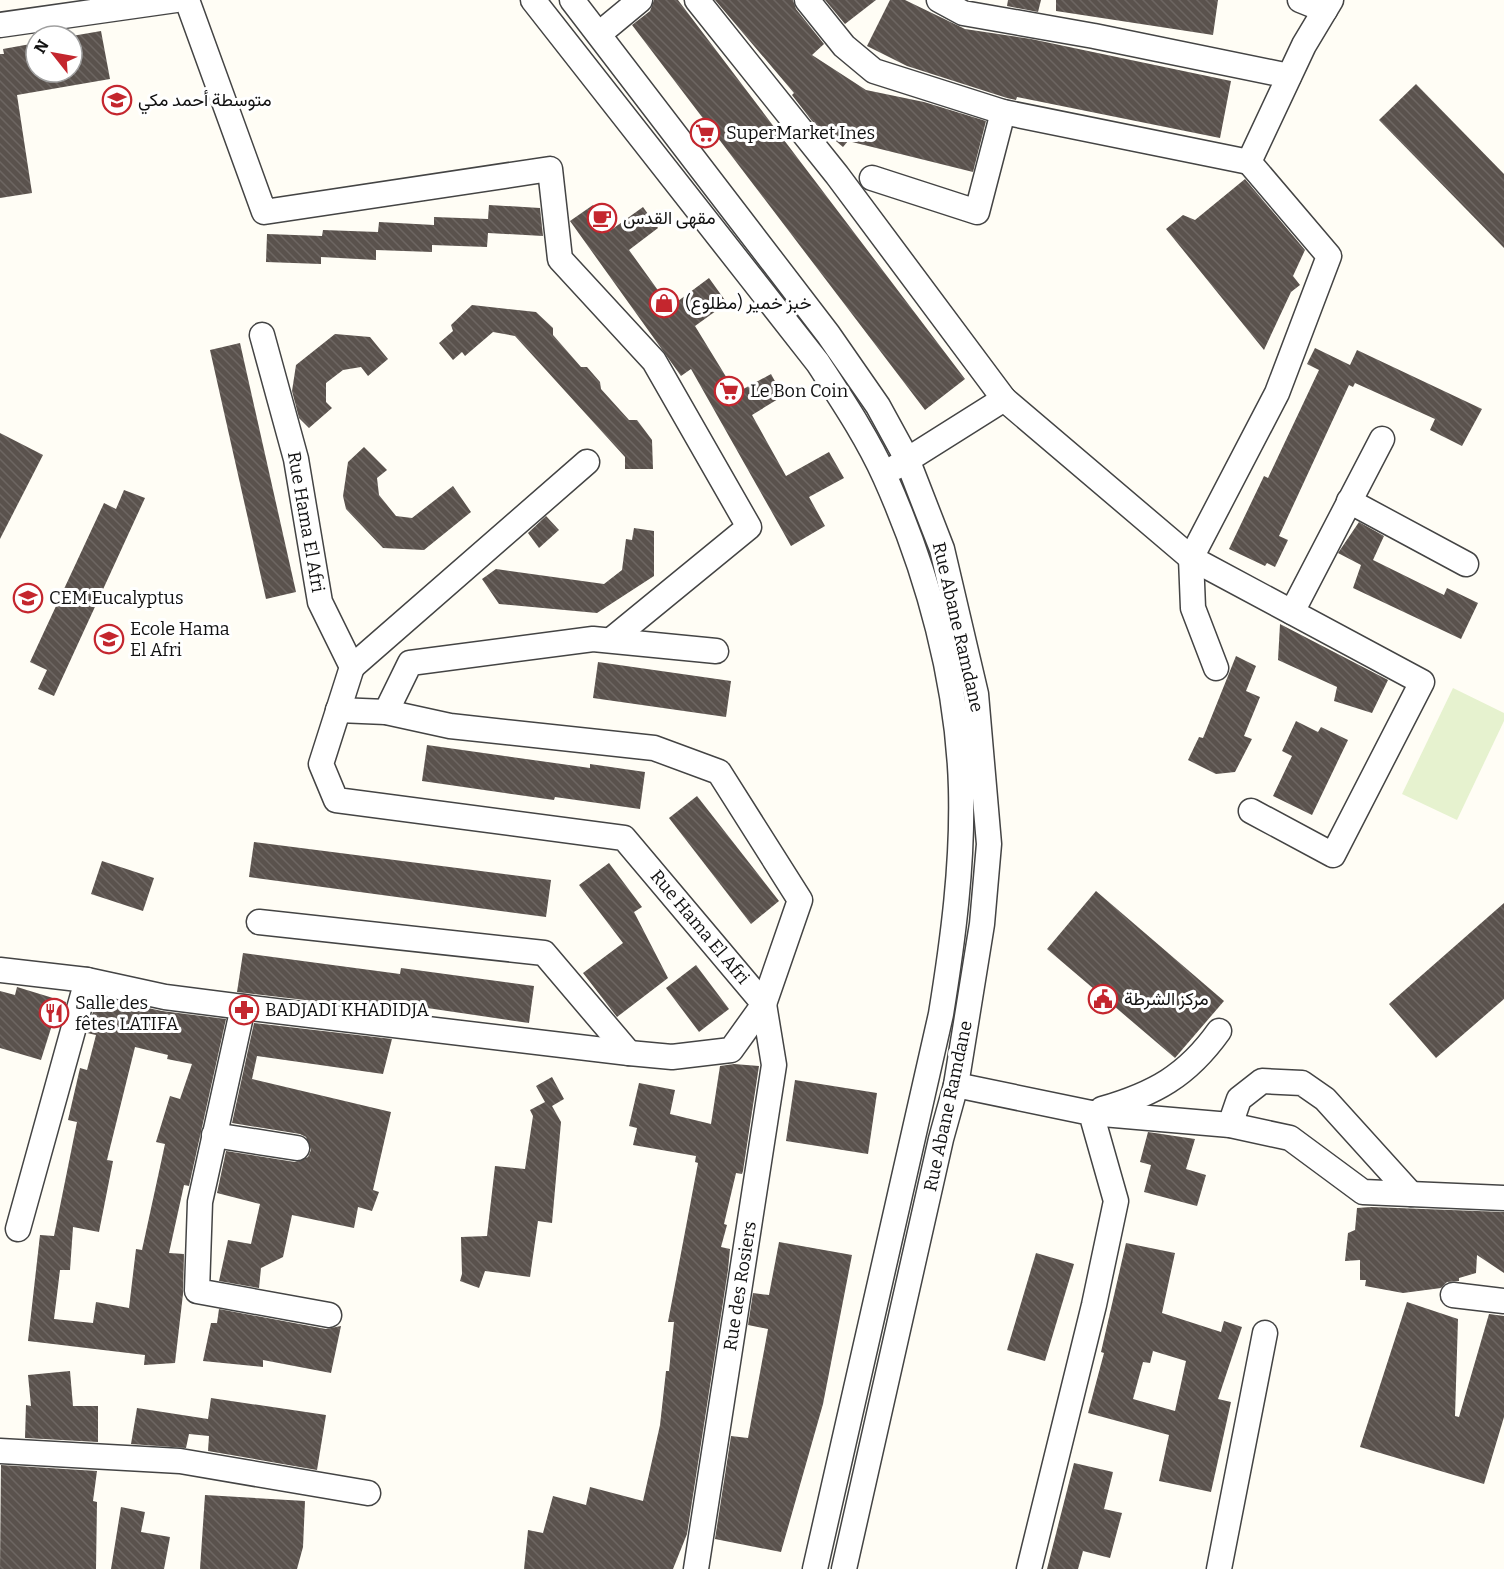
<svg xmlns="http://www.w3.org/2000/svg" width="1504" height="1569" font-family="Bitter,Vazirmatn,serif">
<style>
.pitch{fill:#e6f2cf}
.building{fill:url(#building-back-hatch);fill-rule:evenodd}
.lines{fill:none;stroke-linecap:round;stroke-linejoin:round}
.minor-casing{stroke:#444;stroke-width:27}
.minor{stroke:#fff;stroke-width:24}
.labels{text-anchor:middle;stroke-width:6;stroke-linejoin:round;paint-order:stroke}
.poi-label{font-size:18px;fill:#111;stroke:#fff;text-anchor:start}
.street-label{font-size:18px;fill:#111;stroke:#fff}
</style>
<defs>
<pattern id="building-back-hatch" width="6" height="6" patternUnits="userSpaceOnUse" patternTransform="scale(1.5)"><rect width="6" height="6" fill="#5a524d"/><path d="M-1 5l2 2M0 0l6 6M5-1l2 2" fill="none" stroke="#6d6662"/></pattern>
</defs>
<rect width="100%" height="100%" fill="#fffdf5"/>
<!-- pitch -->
<polygon class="pitch" points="1453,688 1504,713 1504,721 1457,820 1402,794"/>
<!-- building -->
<g class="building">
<polygon points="654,0 678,0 965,379 925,410 632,25 650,11"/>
<polygon points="715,0 793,0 796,9 824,44 812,55 866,90 924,102 986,121 973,172 848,141 843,147 812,121 792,95 794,93"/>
<polygon points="825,0 876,0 845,24"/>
<polygon points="890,0 905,0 965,29 1031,39 1231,81 1220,138 1017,97 1016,100 1007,98 907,66 867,46"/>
<polygon points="1008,0 1041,0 1038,12 1007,6"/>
<polygon points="1056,0 1218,0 1213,35 1056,11"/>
<polygon points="101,31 110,79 17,95 32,193 0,198 0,54 4,54 3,49 36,43 36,72 72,72 72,36"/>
<polygon points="1416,84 1504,174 1504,248 1379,120"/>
<polygon points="1245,179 1305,250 1293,276 1300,285 1291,292 1264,350 1166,229 1183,215 1195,220"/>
<polygon points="489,205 540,208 543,236 488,233 487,247 432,245 432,252 376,250 376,260 321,257 321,264 266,262 267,234 322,236 323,230 378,232 379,222 434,225 434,217 488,219"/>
<polygon points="593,205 611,230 643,207 658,228 629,250 670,307 709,278 727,303 695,326 736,393 771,374 783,396 752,415 786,476 829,452 844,478 809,497 825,526 791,546 691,369 681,376 570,221"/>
<polygon points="472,305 536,312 553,328 553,335 581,367 587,367 600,382 601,389 629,420 637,420 652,440 653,469 625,469 625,457 515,336 493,332 465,356 462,352 453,360 439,343 453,331 451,325"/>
<polygon points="335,334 370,337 388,359 368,376 361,367 343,370 326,383 326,402 332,408 309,428 299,418 292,391 296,365"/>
<polygon points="240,343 296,592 266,599 210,350"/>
<polygon points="1315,348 1350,365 1357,350 1482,409 1462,446 1430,430 1435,419 1355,383 1353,387 1349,385 1279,536 1288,540 1275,567 1267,563 1265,566 1229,549 1264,476 1268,478 1319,370 1307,364"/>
<polygon points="0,433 43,455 0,539"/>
<polygon points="364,447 387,470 377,478 379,495 396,516 412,518 453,486 471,512 424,550 383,548 346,509 343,496 348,462"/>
<polygon points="124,490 145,498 54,696 38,689 47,670 30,662 104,503 116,509"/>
<polygon points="546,516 559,530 539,548 528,533"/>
<polygon points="1359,522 1384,536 1373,560 1444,595 1447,588 1478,603 1461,639 1353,588 1361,565 1338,553"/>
<polygon points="634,528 654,531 654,576 597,613 499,604 482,579 496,569 604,584 622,570 626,539 632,540"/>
<polygon points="1280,624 1388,680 1372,713 1334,701 1337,687 1278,660"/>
<polygon points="1236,656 1256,666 1246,691 1260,697 1244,736 1252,739 1235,772 1216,774 1188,760 1199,737 1203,738"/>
<polygon points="598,662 731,681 726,717 593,698"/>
<polygon points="1296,721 1318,732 1321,727 1348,740 1312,815 1273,796 1292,756 1282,751"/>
<polygon points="427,745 590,768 590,764 645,772 640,809 555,797 554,800 422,781"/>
<polygon points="697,796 779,901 751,924 669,818"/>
<polygon points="254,842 551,880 546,917 249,877"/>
<polygon points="102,861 154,878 143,911 91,894"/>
<polygon points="609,863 642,907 634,912 668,978 617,1017 583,973 623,943 579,885"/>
<polygon points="1096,891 1224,1001 1175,1058 1047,949"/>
<polygon points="1504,903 1504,999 1436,1058 1389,1004"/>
<polygon points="243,953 400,974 401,968 534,986 529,1023 400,1004 398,1011 237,992"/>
<polygon points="696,965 729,1009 699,1032 666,988"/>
<polygon points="17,987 66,1002 59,1027 52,1025 41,1060 0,1048 0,991 15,995"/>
<path d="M97 997 162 1011 226 1019 189 1186 184 1185 169 1253 184 1254 183 1294 175 1363 144 1365 145 1355 28 1341 40 1235 54 1236 77 1122 68 1120 80 1068 87 1070 96 1035 87 1033ZM135 1047 168 1055 167 1059 192 1064 180 1099 170 1096 156 1142 165 1144 142 1250 136 1249 129 1308 96 1302 93 1323 54 1319 60 1270H70L73 1227 99 1232 113 1161 107 1160Z"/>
<polygon points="254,1023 392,1039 383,1074 257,1056 252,1079 391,1112 373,1190 379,1192 372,1211 358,1207 354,1228 292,1215 283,1257 261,1268 259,1288 219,1281 228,1240 251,1244 260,1204 217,1193 226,1151 295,1162 308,1157 311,1150 306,1137 300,1134 232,1123"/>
<polygon points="734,1064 759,1066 743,1171 742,1174 736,1173 724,1224 727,1225 721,1247 730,1249 728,1270 687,1534 673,1569 524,1569 528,1530 543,1533 553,1496 586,1505 590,1487 643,1501 660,1425 666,1371 669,1371 674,1322 668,1322 698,1163 695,1162 696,1156 633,1145 637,1128 629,1126 639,1083 675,1090 670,1114 711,1124 720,1066"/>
<polygon points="552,1077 564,1099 552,1106 561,1122 552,1223 538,1221 530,1277 485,1271 479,1288 460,1281 462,1274 461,1237 487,1236 495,1166 525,1169 533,1116 530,1110 545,1102 536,1086"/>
<polygon points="795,1080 877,1093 868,1154 786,1141"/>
<polygon points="1148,1132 1195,1139 1186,1169 1206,1175 1197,1206 1144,1192 1151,1165 1140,1162"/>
<polygon points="1371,1207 1504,1212 1504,1273 1477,1255 1476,1273 1459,1278 1459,1281 1447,1282 1441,1288 1403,1293 1365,1286 1366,1280 1360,1280 1360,1260 1345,1261 1348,1233 1355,1230 1357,1208"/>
<polygon points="779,1242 852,1255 823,1404 781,1552 715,1539 731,1436 748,1438 768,1329 748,1325 753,1293 769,1295"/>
<path d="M1126 1243 1175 1253 1162 1313 1221 1332 1224 1321 1242 1327 1218 1399 1231 1402 1211 1492 1159 1481 1169 1435 1088 1413 1104 1353 1101 1352ZM1153 1351 1186 1361 1175 1411 1133 1399 1143 1362 1150 1363Z"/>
<polygon points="1036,1253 1074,1264 1045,1361 1007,1350"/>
<polygon points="1407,1302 1458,1319 1455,1416 1459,1417 1489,1314 1504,1316 1504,1417 1484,1484 1360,1447"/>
<polygon points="219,1309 326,1329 341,1326 331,1373 263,1360 263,1367 203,1361 211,1323 217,1323"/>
<polygon points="70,1371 73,1406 98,1406 98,1442 25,1438 26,1405 31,1406 28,1375"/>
<polygon points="211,1398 326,1415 317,1470 208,1451 209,1436 189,1434 186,1448 131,1444 137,1408 208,1419"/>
<polygon points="1074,1463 1113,1472 1104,1509 1122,1513 1110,1558 1083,1551 1078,1569 1047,1569"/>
<polygon points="1,1465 97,1471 93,1501 97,1502 96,1569 0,1569"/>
<polygon points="205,1495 305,1501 303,1547 297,1569 200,1569"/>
<polygon points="121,1507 145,1512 141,1532 170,1537 164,1569 111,1569"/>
</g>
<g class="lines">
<!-- minor casing -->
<g class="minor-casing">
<g id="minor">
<polyline points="187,0 264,212 550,169 560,259 654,361 749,527 611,640"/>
<path d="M533 0 818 363C842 400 867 437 885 477 928 573 958 682 961 788 963 864 953 940 941 1014L815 1569"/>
<polyline points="572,0 828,334 878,406 907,459 942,549 976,694 989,844 982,924 956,1085 941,1139 844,1569"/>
<polyline points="697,0 837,175 1004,399"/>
<polyline points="807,0 844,46 874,71 1003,112 1249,162"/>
<polyline points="939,0 963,13 1094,36 1289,76"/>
<polyline points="1300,0 1325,10"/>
<polyline points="0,25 176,0"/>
<polyline points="599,34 640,0"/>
<polyline points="872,178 977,212 1003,112"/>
<polyline points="262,335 296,459 320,602 352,667 321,764 336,800 624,838 764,1004 774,1065 696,1569"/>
<polyline points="896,467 1004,399 1191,558 1422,682 1333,855 1251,811"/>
<polyline points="1349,501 1466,564"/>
<polyline points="1292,612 1382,439"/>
<polyline points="352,667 587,462"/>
<polyline points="1216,668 1193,608 1191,558 1277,393 1329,256 1249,162 1304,45 1331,0"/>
<polyline points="386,712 410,663 593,639 716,651"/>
<polyline points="259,922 544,953 629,1053"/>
<polyline points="0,970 87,980 165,997 243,1007 629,1053 672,1057 731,1050 764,1004 800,900 719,772 654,748 450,726 386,712 338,710"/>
<polyline points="243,1007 200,1202 197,1291 329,1315"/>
<polyline points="956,1085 1091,1113 1116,1201 1094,1305 1029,1569"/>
<path d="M1102 1109C1154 1094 1187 1076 1219 1031"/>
<polyline points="1091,1113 1230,1125 1290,1138 1363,1192 1504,1198"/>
<polyline points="1230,1125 1239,1099 1262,1081 1302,1083 1325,1099 1411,1194"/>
<polyline points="214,1135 297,1148"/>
<polyline points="18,1229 87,980"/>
<polyline points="1453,1295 1504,1301"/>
<polyline points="0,1451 180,1461 368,1493"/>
<polyline points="1219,1569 1265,1333"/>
</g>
</g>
<!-- minor -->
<use href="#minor" class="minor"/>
</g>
<!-- icons -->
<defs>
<g id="school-ring" transform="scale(1.5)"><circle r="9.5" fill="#fff" stroke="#c4262e" stroke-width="1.5"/><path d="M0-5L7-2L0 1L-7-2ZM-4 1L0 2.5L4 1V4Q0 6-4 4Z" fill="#c4262e"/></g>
<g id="supermarket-ring" transform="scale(1.5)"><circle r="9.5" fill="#fff" stroke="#c4262e" stroke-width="1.5"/><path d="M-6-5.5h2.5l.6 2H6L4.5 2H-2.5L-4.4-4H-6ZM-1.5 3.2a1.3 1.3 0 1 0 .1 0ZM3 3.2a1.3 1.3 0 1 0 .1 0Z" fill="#c4262e"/></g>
<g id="cafe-ring" transform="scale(1.5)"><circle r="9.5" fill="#fff" stroke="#c4262e" stroke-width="1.5"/><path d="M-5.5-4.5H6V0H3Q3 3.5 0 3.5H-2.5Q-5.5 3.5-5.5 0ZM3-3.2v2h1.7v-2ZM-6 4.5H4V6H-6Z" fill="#c4262e"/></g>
<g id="shop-ring" transform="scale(1.5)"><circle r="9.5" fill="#fff" stroke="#c4262e" stroke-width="1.5"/><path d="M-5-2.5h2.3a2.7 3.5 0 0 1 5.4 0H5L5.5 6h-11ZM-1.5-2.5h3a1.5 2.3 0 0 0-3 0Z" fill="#c4262e"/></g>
<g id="civic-ring" transform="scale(1.5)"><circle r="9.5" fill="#fff" stroke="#c4262e" stroke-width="1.5"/><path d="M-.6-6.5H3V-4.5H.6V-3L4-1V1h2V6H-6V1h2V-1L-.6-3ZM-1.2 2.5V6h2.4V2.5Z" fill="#c4262e"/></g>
<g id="pharmacy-ring" transform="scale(1.5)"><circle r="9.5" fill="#fff" stroke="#c4262e" stroke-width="1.5"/><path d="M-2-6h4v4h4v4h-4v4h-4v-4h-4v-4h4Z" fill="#c4262e"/></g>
<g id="restaurant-ring" transform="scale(1.5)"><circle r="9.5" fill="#fff" stroke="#c4262e" stroke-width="1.5"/><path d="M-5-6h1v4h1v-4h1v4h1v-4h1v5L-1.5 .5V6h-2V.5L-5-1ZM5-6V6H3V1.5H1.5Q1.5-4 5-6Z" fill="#c4262e"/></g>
</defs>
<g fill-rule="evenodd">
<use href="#school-ring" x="117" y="100"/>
<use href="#supermarket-ring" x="705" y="133"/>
<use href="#cafe-ring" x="602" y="218"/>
<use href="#shop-ring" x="664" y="303"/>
<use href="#supermarket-ring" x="729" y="391"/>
<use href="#school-ring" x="28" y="598"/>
<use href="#school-ring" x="109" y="639"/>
<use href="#civic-ring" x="1103" y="999"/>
<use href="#pharmacy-ring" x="244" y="1010"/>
<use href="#restaurant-ring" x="54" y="1013"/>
</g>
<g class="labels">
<!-- poi labels -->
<g class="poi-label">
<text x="138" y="106">متوسطة أحمد مكي</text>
<text x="726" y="139">SuperMarket Ines</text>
<text x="623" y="224">مقهى القدس</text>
<text x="685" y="309">خبز خمير (مطلوع)</text>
<text x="750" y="397">Le Bon Coin</text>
<text x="49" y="604">CEM Eucalyptus</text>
<text x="130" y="635">Ecole Hama<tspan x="130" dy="21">El Afri</tspan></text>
<text x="1124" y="1005">مركز الشرطة</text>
<text x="75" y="1009">Salle des<tspan x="75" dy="21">fêtes LATIFA</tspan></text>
<text x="265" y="1016">BADJADI KHADIDJA</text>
</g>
<!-- street labels -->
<g class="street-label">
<text transform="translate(306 522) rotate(80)" y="6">Rue Hama El Afri</text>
<text transform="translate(958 627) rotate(77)" y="6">Rue Abane Ramdane</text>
<text transform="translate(700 927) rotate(50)" y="6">Rue Hama El Afri</text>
<text transform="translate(948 1106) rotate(-78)" y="6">Rue Abane Ramdane</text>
<text transform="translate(740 1286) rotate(-81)" y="6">Rue des Rosiers</text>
</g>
</g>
<!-- north arrow -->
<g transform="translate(54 54) rotate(301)"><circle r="28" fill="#ffffff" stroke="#a0a0a0" stroke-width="1.5"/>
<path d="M0-4.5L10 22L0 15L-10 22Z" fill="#c4262e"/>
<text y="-9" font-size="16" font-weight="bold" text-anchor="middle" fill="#111111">N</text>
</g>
</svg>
